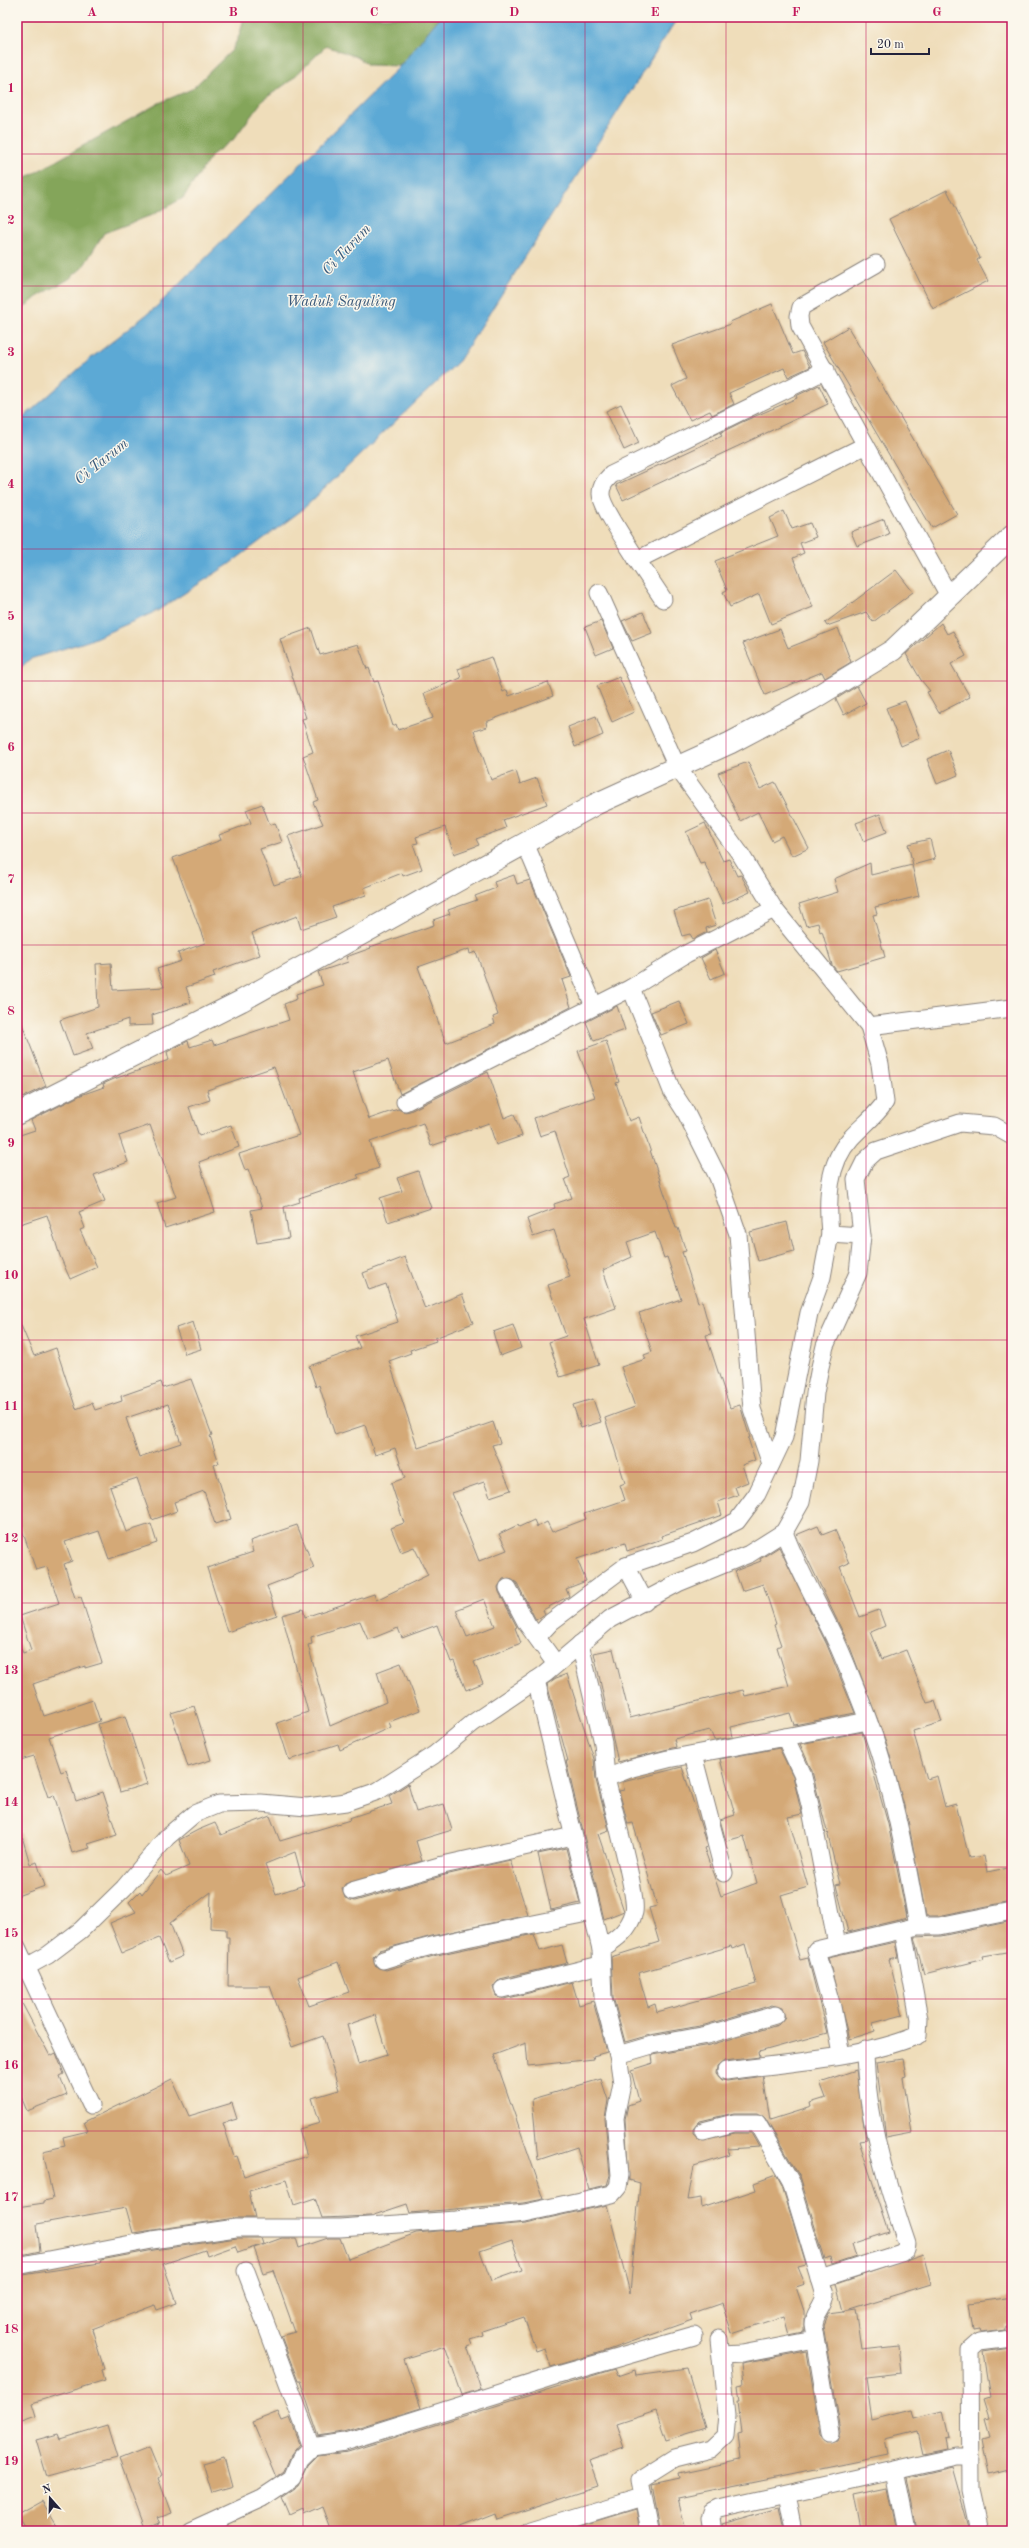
<svg xmlns="http://www.w3.org/2000/svg" width="1029" height="2548" font-family="'Old Standard TT',serif">
<style>
.forest{fill:#84a55a;stroke:#53644a}
.water{fill:#5ba9d5;stroke:#3e6688}
.building{fill:#d4a977;fill-rule:evenodd}
.lines{fill:none;stroke-linecap:round;stroke-linejoin:round}
.minor-casing{stroke:#88807a;stroke-width:19}
.tertiary-casing{stroke:#88807a;stroke-width:23}
.minor{stroke:#fff;stroke-width:17}
.tertiary{stroke:#fff;stroke-width:21}
.grid{fill:none;stroke:#c2185b;stroke-width:1;stroke-opacity:0.55}
.labels{text-anchor:middle;stroke-width:3;stroke-linejoin:round;paint-order:stroke}
.water-label{font-size:15px;font-style:italic;fill:#395879;stroke:#fbf7ec}
.neatline{fill:none;stroke:#c2185b;stroke-width:1.5}
.grid-label{font-size:13px;text-anchor:middle;font-weight:bold;fill:#c2185b}
</style>
<rect width="100%" height="100%" fill="#fbf7ec"/>
<filter id="ink" filterUnits="userSpaceOnUse"><feTurbulence type="fractalNoise" baseFrequency=".025" numOctaves="2"/><feDisplacementMap in="SourceGraphic" scale="8" xChannelSelector="R" yChannelSelector="G"/><feConvolveMatrix kernelMatrix="1 2 1 2 8 2 1 2 1" color-interpolation-filters="sRGB"/></filter>
<filter id="wash" filterUnits="userSpaceOnUse"><feTurbulence type="fractalNoise" baseFrequency=".012" numOctaves="4" result="noise"/><feDisplacementMap in="SourceGraphic" scale="16" xChannelSelector="R" yChannelSelector="G"/><feGaussianBlur stdDeviation="0.9" result="paint"/><feColorMatrix in="noise" values="0 0 0 0 0 0 0 0 0 0 0 0 0 0 0 0 0 1.4 0 .05"/><feComposite in="paint" operator="in"/></filter>
<g filter="url(#wash)">
<rect width="100%" height="100%" fill="#efddba"/>
<!-- forest -->
<polygon class="forest" points="244,17 440,17 400,66 368,65 357,57 326,46 290,81 263,100 233,140 213,154 183,198 152,215 104,233 83,267 69,279 37,297 17,314 17,183 159,103 192,89 232,50 240,34"/>
<!-- water -->
<polygon class="water" points="440,17 678,17 459,361 302,510 228,565 157,611 88,641 30,659 17,671 17,423 90,359 156,307 400,66"/>
<g id="blocks">
<!-- building -->
<g class="building">
<polygon points="947,190 980,258 977,260 988,281 933,309 889,219"/>
<polygon points="772,304 793,354 802,351 810,367 788,377 784,368 729,393 734,404 712,415 710,411 690,420 672,386 686,379 672,345 731,324 730,322"/>
<polygon points="848,327 957,514 932,528 823,342"/>
<polygon points="819,385 828,404 623,500 616,485 722,436 720,433 742,422 797,398 796,396"/>
<polygon points="621,404 639,443 624,450 606,411"/>
<polygon points="784,511 792,529 810,523 816,537 800,543 804,553 793,558 813,607 771,624 759,594 730,607 723,592 727,590 715,561 778,536 770,518"/>
<polygon points="884,519 889,534 857,546 851,532"/>
<polygon points="896,570 913,592 873,622 866,612 827,626 825,623"/>
<polygon points="643,612 652,633 632,641 622,621"/>
<polygon points="601,621 613,648 596,655 585,627"/>
<polygon points="941,623 947,634 953,631 966,656 951,664 970,697 939,713 927,692 930,691 921,680 906,654"/>
<polygon points="311,628 320,655 358,644 367,669 369,668 374,682 378,681 393,726 396,724 398,730 433,718 424,693 461,678 458,669 491,657 503,692 507,690 509,696 548,682 553,696 486,722 487,727 474,731 491,780 516,771 520,784 537,778 547,804 503,820 506,828 476,839 479,845 454,854 445,827 416,837 418,843 413,844 422,869 403,876 402,873 364,888 366,895 332,907 336,917 301,929 297,916 252,933 260,955 213,972 215,977 186,987 191,1002 152,1015 153,1025 128,1026 128,1019 87,1033 93,1049 73,1056 60,1020 98,1007 96,964 111,963 113,990 164,987 157,969 181,961 178,953 205,943 173,858 221,840 219,835 251,823 246,810 262,804 270,825 275,823 282,842 260,849 274,885 302,876 288,836 323,824 313,802 318,800 303,756 313,752 302,719 306,718 280,639"/>
<polygon points="838,628 851,662 825,678 822,672 765,695 743,643 780,629 788,648"/>
<polygon points="619,677 634,712 612,722 597,686"/>
<polygon points="857,686 866,703 844,715 836,699"/>
<polygon points="905,701 920,738 901,746 886,708"/>
<polygon points="596,716 603,735 575,747 568,727"/>
<polygon points="948,750 958,775 937,784 927,759"/>
<polygon points="748,762 760,789 775,782 809,848 792,856 782,836 772,841 758,812 740,821 718,773"/>
<polygon points="880,814 887,832 863,841 856,823"/>
<polygon points="705,823 723,861 729,859 737,876 741,875 750,892 723,904 704,862 700,863 686,832"/>
<polygon points="930,839 935,859 913,865 908,844"/>
<polygon points="870,863 871,875 912,865 919,896 875,907 877,914 873,915 885,957 837,971 832,965 822,931 820,932 818,923 806,926 799,904 838,892 834,879"/>
<path d="M514 875 517 884 530 880 571 977 562 980 571 1007 400 1094 388 1060 353 1072 369 1119 398 1109 404 1112 410 1111 488 1072 504 1118 514 1114 522 1136 496 1145 489 1123 445 1138 446 1141 431 1146 423 1123 370 1142 379 1168 357 1175 359 1178 299 1198 300 1202 284 1207 289 1238 257 1243 251 1210 262 1208 248 1169 245 1170 239 1154 299 1135 274 1067 207 1090 210 1100 189 1107 199 1136 231 1125 239 1147 199 1162 215 1212 165 1228 157 1203 176 1197 150 1125 119 1136 128 1162 94 1175 105 1201 79 1212 85 1228 80 1230 97 1267 70 1279 60 1256 47 1215 17 1225V1136L35 1130 31 1120 81 1095 104 1087 103 1084 114 1079 169 1060 167 1052 188 1041 190 1047 212 1040 214 1045 289 1020 284 1004 297 999 296 994 323 985 318 972 348 962 346 957 371 948 370 947 434 925 433 920 450 914 448 910 477 900 475 896 496 888 494 882ZM469 949 470 954 476 952 498 1015 493 1017 495 1024 446 1043 418 967Z"/>
<polygon points="708,900 716,925 706,928 707,932 693,939 690,934 682,936 674,911"/>
<polygon points="715,950 725,973 711,979 701,958"/>
<polygon points="679,1001 689,1024 661,1035 651,1012"/>
<polygon points="617,1006 625,1030 594,1041 586,1022"/>
<polygon points="17,1019 20,1019 46,1086 23,1097 20,1088 17,1089"/>
<path d="M606 1041 619 1082 616 1083 629 1121 639 1117 676 1228H678L686 1251 682 1252 698 1302 702 1301 711 1334 706 1335 730 1408 740 1405 750 1438H748L755 1460 742 1465 748 1482 735 1487 738 1495 718 1502 722 1515 661 1536 662 1539 627 1551 625 1543 577 1559 586 1581 566 1589 569 1596 543 1610 545 1614 536 1620 517 1583 509 1578 503 1579 498 1587 499 1592 517 1627 515 1628 521 1643 474 1662 483 1683 466 1690 454 1661 451 1662 437 1625 402 1638 398 1628 368 1640 360 1621 311 1637 312 1644 308 1645 330 1726 386 1702 377 1672 401 1663 420 1710 389 1722 391 1727 340 1750 338 1744 289 1760 277 1723 308 1712 282 1615 303 1609 305 1617 374 1594 376 1600 428 1575 414 1547 401 1552 391 1528 404 1523 391 1483 405 1478 395 1448 375 1455 365 1425 335 1435 319 1385 316 1387 309 1366 360 1348 355 1336 398 1322 386 1284 369 1290 363 1273 405 1257 425 1309 462 1294 473 1323 435 1338 436 1341 410 1350 411 1353 389 1361 418 1448 493 1422 500 1443 492 1445 511 1490 490 1497 484 1482 452 1493 479 1561 507 1550 499 1534 518 1525 519 1527 534 1520 537 1527 547 1522 552 1532 586 1519 584 1514 625 1500 620 1485 625 1483 605 1418 635 1407 621 1367 646 1359 644 1355 652 1352 639 1313 681 1299 667 1257 664 1258 655 1232 627 1242 632 1257 603 1270 616 1308 584 1319 599 1365 560 1377 549 1342 566 1336 548 1285 570 1277 554 1230 533 1237 527 1219 555 1208 554 1204 572 1198 565 1179 570 1177 555 1131 540 1136 534 1118 595 1097 578 1051ZM484 1599 495 1626 467 1637 456 1610Z"/>
<polygon points="418,1171 431,1208 388,1222 380,1198 402,1191 397,1178"/>
<polygon points="787,1222 794,1251 758,1261 750,1232"/>
<path d="M17 1316 34 1356 56 1348 76 1409 92 1403 95 1410 122 1401 121 1396 161 1382 163 1388 191 1379 212 1435 210 1436 219 1463 214 1465 231 1519 215 1524 204 1491 174 1502 177 1511 152 1520 137 1478 110 1487 126 1532 151 1524 157 1543 109 1559 99 1531 65 1542 72 1561 64 1564 75 1598 81 1597 102 1663 85 1668V1666L33 1684 44 1716 93 1700 100 1721 49 1737 61 1772 66 1770 76 1801 103 1792 117 1835 88 1844 90 1848 72 1853 54 1795 48 1797 34 1756 17 1761V1644H19L23 1653 31 1650 20 1616 59 1603 47 1567 36 1570 21 1527 17 1528ZM168 1404 181 1443 139 1457 126 1418Z"/>
<polygon points="193,1322 201,1349 185,1354 176,1328"/>
<polygon points="513,1325 521,1348 500,1356 493,1332"/>
<polygon points="593,1399 601,1422 581,1428 573,1405"/>
<polygon points="297,1525 314,1568 267,1586 277,1615 227,1632 207,1568 253,1552 250,1541"/>
<polygon points="818,1526 822,1535 835,1530 849,1563 840,1567 860,1617 879,1610 885,1626 871,1632 882,1659 906,1650 927,1703 935,1701 942,1722 913,1731 927,1779 937,1776 945,1807 956,1804 969,1858 984,1856 987,1872 1012,1867 1012,1901 938,1916 926,1916 908,1820 886,1742 850,1647 796,1535"/>
<polygon points="779,1547 827,1645 855,1713 794,1725 790,1713 731,1727 733,1737 714,1740 710,1730 674,1739 676,1747 618,1762 594,1653 613,1649 630,1718 743,1690 745,1696 789,1686 777,1647 781,1645 774,1625 776,1624 763,1584 742,1591 735,1571 761,1561 760,1559"/>
<polygon points="567,1674 594,1759 596,1780 609,1830 598,1834 624,1911 604,1919 566,1761 568,1761 547,1684 556,1678"/>
<polygon points="194,1706 211,1760 188,1767 171,1713"/>
<polygon points="125,1716 147,1784 120,1792 98,1724"/>
<polygon points="862,1732 888,1824 907,1918 848,1932 836,1885 840,1884 812,1771 800,1744"/>
<path d="M779 1748 793 1776 800 1807 802 1814 788 1817 808 1887 781 1895 800 1960 808 1958 827 2033 759 2052 760 2057 724 2061 717 2067 716 2073 722 2080 727 2081 763 2076 770 2120 811 2107 810 2103 826 2098 820 2082 856 2070 866 2140 859 2141 889 2232 852 2244 856 2257 832 2265 830 2257 825 2259 800 2177 765 2118 757 2113H734L700 2121 693 2129V2134L700 2140 735 2133H751L759 2147 728 2149 730 2155 694 2166 688 2200 701 2198 702 2208 756 2190 754 2183 776 2175 782 2186 806 2265 798 2267 805 2284 796 2287 804 2311V2332L789 2335 784 2316 732 2333 722 2303 690 2314 692 2320 608 2350 551 2367 545 2348 536 2351 524 2317 482 2331 483 2335 470 2339 472 2344 467 2346 481 2389 462 2395 445 2346 404 2359 421 2408 343 2432 319 2436 300 2381H298L281 2336 295 2332 273 2270 263 2273 254 2248 282 2238H296L299 2248 328 2238H340L348 2259 416 2233 526 2223 607 2205 630 2293 640 2183 629 2180 625 2119 628 2105 639 2101 631 2070 653 2063 652 2055 710 2045 778 2025 785 2017 782 2008 772 2005 705 2025 650 2035 625 2042 613 1997 611 1957 659 1942 649 1908 657 1906 633 1823 628 1824 619 1791 624 1790 623 1782 682 1767 701 1826 707 1847 704 1848 721 1896 757 1883 744 1836 726 1841 720 1820 735 1815 720 1759ZM745 1944 756 1984 657 2012 655 2004 648 2007 638 1973 731 1946 732 1949ZM512 2240 522 2270 491 2281 480 2251Z"/>
<path d="M408 1784 416 1812 444 1804 452 1830 416 1841 422 1861 345 1884 342 1889 345 1898 355 1901 445 1875 510 1860 528 1915 432 1936 380 1950 373 1957 376 1967 386 1970 437 1955 534 1934 540 1951 562 1945 567 1963 500 1979 493 1987 496 1996 505 1999 572 1982 579 2005 593 2001 607 2052 593 2056 594 2059 528 2066 526 2043 494 2055 544 2199 523 2203 410 2213 407 2204 371 2216 322 2218 315 2198 294 2205 286 2180 249 2191 255 2218H235L133 2233 126 2208 37 2224 40 2251 17 2256V2207L44 2203V2201L53 2199 43 2151 65 2146 63 2137 88 2131 84 2122 172 2079 189 2116 232 2103 237 2119 223 2123 234 2157 237 2156 244 2176 307 2156 299 2129 320 2123 312 2098 339 2090 323 2036 292 2047 270 1986H228L229 1937H226V1929L210 1928 211 1892 170 1923 183 1956 169 1962 159 1938 122 1953 110 1923 136 1912 129 1902 140 1891 142 1894 161 1870 166 1876 189 1866 179 1840 198 1830 215 1823 221 1835 270 1816 280 1841 350 1820 349 1818 392 1804 389 1796ZM295 1852 304 1885 276 1894 265 1864ZM338 1962 349 1992 309 2006 298 1977ZM375 2015 387 2055 358 2064 347 2025Z"/>
<polygon points="17,1833 21,1833 30,1864 37,1862 45,1886 17,1896"/>
<polygon points="566,1848 580,1903 551,1910 538,1854"/>
<polygon points="1012,1921 1012,1951 983,1956 984,1959 924,1974 914,1937 941,1936"/>
<polygon points="895,1942 898,1957 889,1959 903,2015 873,2023 875,2031 849,2039 828,1957"/>
<polygon points="17,1994 50,2056 56,2053 64,2074 60,2076 67,2095 27,2111 17,2087"/>
<polygon points="903,2059 906,2076 903,2077 912,2132 886,2137 876,2063"/>
<polygon points="601,2079 608,2100 605,2119 610,2175 607,2185 589,2189 577,2147 538,2160 532,2099"/>
<polygon points="237,2238 261,2238 263,2244 238,2253 235,2246 207,2256 205,2250 163,2264 177,2303 157,2310 155,2305 92,2329 104,2369 102,2370 105,2380 32,2403 36,2416 22,2421 17,2408 17,2276 100,2263 101,2260 154,2250"/>
<polygon points="923,2254 931,2284 843,2311 856,2309 862,2350 898,2346 901,2373 866,2377 872,2420 913,2410 915,2418 943,2411 949,2437 945,2438 947,2448 923,2453 918,2432 885,2440 888,2455 678,2498 686,2531 660,2531 652,2484 680,2478 679,2473 741,2460 738,2434 742,2433 738,2401 740,2401 738,2385 743,2384 741,2364 807,2352 821,2436 828,2443 838,2441 841,2432 823,2325 828,2313 843,2311 836,2284"/>
<polygon points="1012,2297 1012,2324 1006,2325 1006,2329 980,2332 979,2329 973,2330 969,2303"/>
<polygon points="1010,2348 1012,2363 1012,2469 990,2475 983,2438 990,2436 985,2418 990,2417 984,2398 990,2396 983,2352"/>
<polygon points="687,2368 705,2428 666,2440 656,2411 616,2424 624,2448 589,2460 598,2486 497,2519 495,2513 449,2531 331,2531 322,2507 304,2515 303,2510 290,2516 282,2497 298,2486 308,2465 317,2456 348,2452 614,2369 617,2376 635,2370 636,2375"/>
<polygon points="278,2412 282,2421 290,2418 300,2444 291,2455 284,2471 276,2477 253,2422"/>
<polygon points="107,2425 117,2458 47,2477 36,2440 58,2434 60,2439"/>
<polygon points="149,2447 161,2476 158,2478 171,2513 157,2518 160,2523 145,2529 119,2459"/>
<polygon points="224,2457 232,2487 212,2493 203,2463"/>
<polygon points="952,2467 970,2531 916,2531 906,2478"/>
<polygon points="887,2487 896,2531 861,2531 854,2494"/>
<polygon points="42,2501 60,2531 26,2531 17,2515"/>
<polygon points="778,2508 783,2531 723,2531 722,2524"/>
<polygon points="636,2509 640,2531 566,2531 566,2530"/>
</g>
</g>
</g>
<g filter="url(#ink)">
<use href="#blocks" fill-opacity="0" stroke="#88807a" stroke-width="1"/>
<g class="lines">
<!-- minor casing -->
<g class="minor-casing">
<g id="minor">
<polyline points="876,264 801,307 799,316 800,326 948,594"/>
<path d="M826 370 611 475C606 480 601 485 601 494 601 506 630 548 637 560L864 446"/>
<polyline points="637,560 663,599"/>
<polyline points="525,843 594,1006"/>
<polyline points="869,1026 1012,1008"/>
<polyline points="405,1102 631,988"/>
<polyline points="862,1236 856,1179 865,1161 876,1151 960,1123 994,1126 1012,1136"/>
<polyline points="771,1464 752,1409 738,1234 718,1177 685,1111 672,1091 631,988 686,954 774,909"/>
<path d="M784 1532C798 1570 819 1605 836 1641 848 1667 858 1694 868 1720 893 1786 906 1857 918 1926H939L1012 1911"/>
<polyline points="626,1566 645,1602"/>
<polyline points="508,1588 527,1624 556,1664"/>
<polyline points="538,1636 551,1622 626,1566 693,1543 737,1521 757,1494 784,1437 809,1313 822,1277 830,1234"/>
<polyline points="580,1644 603,1743 606,1778"/>
<polyline points="536,1680 601,1949"/>
<polyline points="785,1737 868,1721"/>
<polyline points="693,1755 724,1873"/>
<polyline points="352,1891 443,1865 573,1836"/>
<polyline points="837,1945 914,1927"/>
<polyline points="17,1947 91,2105"/>
<path d="M383 1960C451 1938 521 1928 590 1912"/>
<path d="M17 1972 48 1955 81 1930 124 1888 167 1837 194 1814 219 1804 261 1803 307 1807 346 1802 378 1791 434 1755 473 1723 545 1674 610 1619 678 1583 749 1554 784 1532 801 1502 809 1461 815 1393 820 1367 825 1346 858 1273 862 1236 830 1234C827 1201 827 1164 851 1138 863 1125 876 1116 885 1102L880 1064 869 1026 774 909 741 855 677 767 599 593"/>
<polyline points="503,1989 600,1965"/>
<polyline points="618,2055 652,2045 707,2035 775,2015"/>
<path d="M726 2071C784 2063 865 2058 918 2035L919 2019 903 1930"/>
<path d="M703 2131 734 2123H757L791 2182 825 2295C823 2307 813 2314 813 2325L831 2434"/>
<path d="M17 2266 152 2240 236 2228H340L456 2220 525 2213 612 2194 618 2187 620 2175 615 2118 622 2083 618 2055 603 1998 601 1949C616 1939 629 1931 634 1912 638 1895 611 1801 606 1778L632 1768 668 1759 785 1737 802 1773 810 1805 837 1945 816 1950 832 2007 841 2054"/>
<polyline points="246,2271 312,2447"/>
<path d="M820 2279 901 2253 906 2249 907 2244C886 2182 866 2116 865 2050"/>
<polyline points="722,2355 742,2354 815,2340"/>
<polyline points="894,2471 906,2531"/>
<polyline points="786,2495 793,2531"/>
<polyline points="190,2531 262,2498 292,2478 300,2459 312,2447 345,2442 558,2375 694,2336"/>
<polyline points="530,2531 642,2497"/>
<polyline points="650,2531 640,2480 675,2458 711,2449 725,2436 727,2415 719,2339"/>
<polyline points="713,2531 711,2518 713,2512 719,2509 956,2456 971,2456"/>
<polyline points="980,2531 971,2490 970,2350 979,2342 1012,2338"/>
</g>
</g>
<!-- tertiary casing -->
<g class="tertiary-casing">
<polyline id="tertiary" points="17,1114 241,1001 596,804 730,743 811,700 893,650 1012,536"/>
</g>
<!-- minor -->
<use href="#minor" class="minor"/>
<!-- tertiary -->
<use href="#tertiary" class="tertiary"/>
</g>
</g>
<!-- grid -->
<path class="grid" d="M163 17V2531M303 17V2531M444 17V2531M585 17V2531M726 17V2531M866 17V2531M17 154H1012M17 286H1012M17 417H1012M17 549H1012M17 681H1012M17 813H1012M17 945H1012M17 1076H1012M17 1208H1012M17 1340H1012M17 1472H1012M17 1603H1012M17 1735H1012M17 1867H1012M17 1999H1012M17 2131H1012M17 2262H1012M17 2394H1012"/>
<g class="labels">
<!-- water labels -->
<g class="water-label">
<text transform="translate(346 249) rotate(-47)" y="5">Ci Tarum</text>
<text x="341" y="306">Waduk Saguling</text>
<text transform="translate(101 461) rotate(-39)" y="5">Ci Tarum</text>
</g>
</g>
<!-- margin -->
<rect width="1029" height="2548" fill="none" stroke="#fbf7ec" stroke-width="44"/>
<!-- north arrow -->
<g transform="translate(50 2498) rotate(340)" stroke="#fbf7ec" stroke-width="3" paint-order="stroke">
<path d="M0-3L7 15L0 10L-7 15Z" fill="#22223b"/>
<text y="-6" font-size="11" font-weight="bold" text-anchor="middle" fill="#22223b">N</text>
</g>
<!-- scale -->
<path d="M871 48v6h58v-6" fill="none" stroke="#22223b" stroke-width="2"/>
<text x="877" y="48" font-size="12" fill="#22223b" stroke="#fbf7ec" stroke-width="3" paint-order="stroke">20 m</text>
<rect x="22" y="22" width="985" height="2504" class="neatline"/>
<g class="grid-label">
<text x="92" y="16">A</text>
<text x="233" y="16">B</text>
<text x="374" y="16">C</text>
<text x="514" y="16">D</text>
<text x="655" y="16">E</text>
<text x="796" y="16">F</text>
<text x="937" y="16">G</text>
<text x="11" y="92">1</text>
<text x="11" y="224">2</text>
<text x="11" y="356">3</text>
<text x="11" y="488">4</text>
<text x="11" y="620">5</text>
<text x="11" y="751">6</text>
<text x="11" y="883">7</text>
<text x="11" y="1015">8</text>
<text x="11" y="1147">9</text>
<text x="11" y="1279">10</text>
<text x="11" y="1410">11</text>
<text x="11" y="1542">12</text>
<text x="11" y="1674">13</text>
<text x="11" y="1806">14</text>
<text x="11" y="1937">15</text>
<text x="11" y="2069">16</text>
<text x="11" y="2201">17</text>
<text x="11" y="2333">18</text>
<text x="11" y="2465">19</text>
</g>
</svg>
